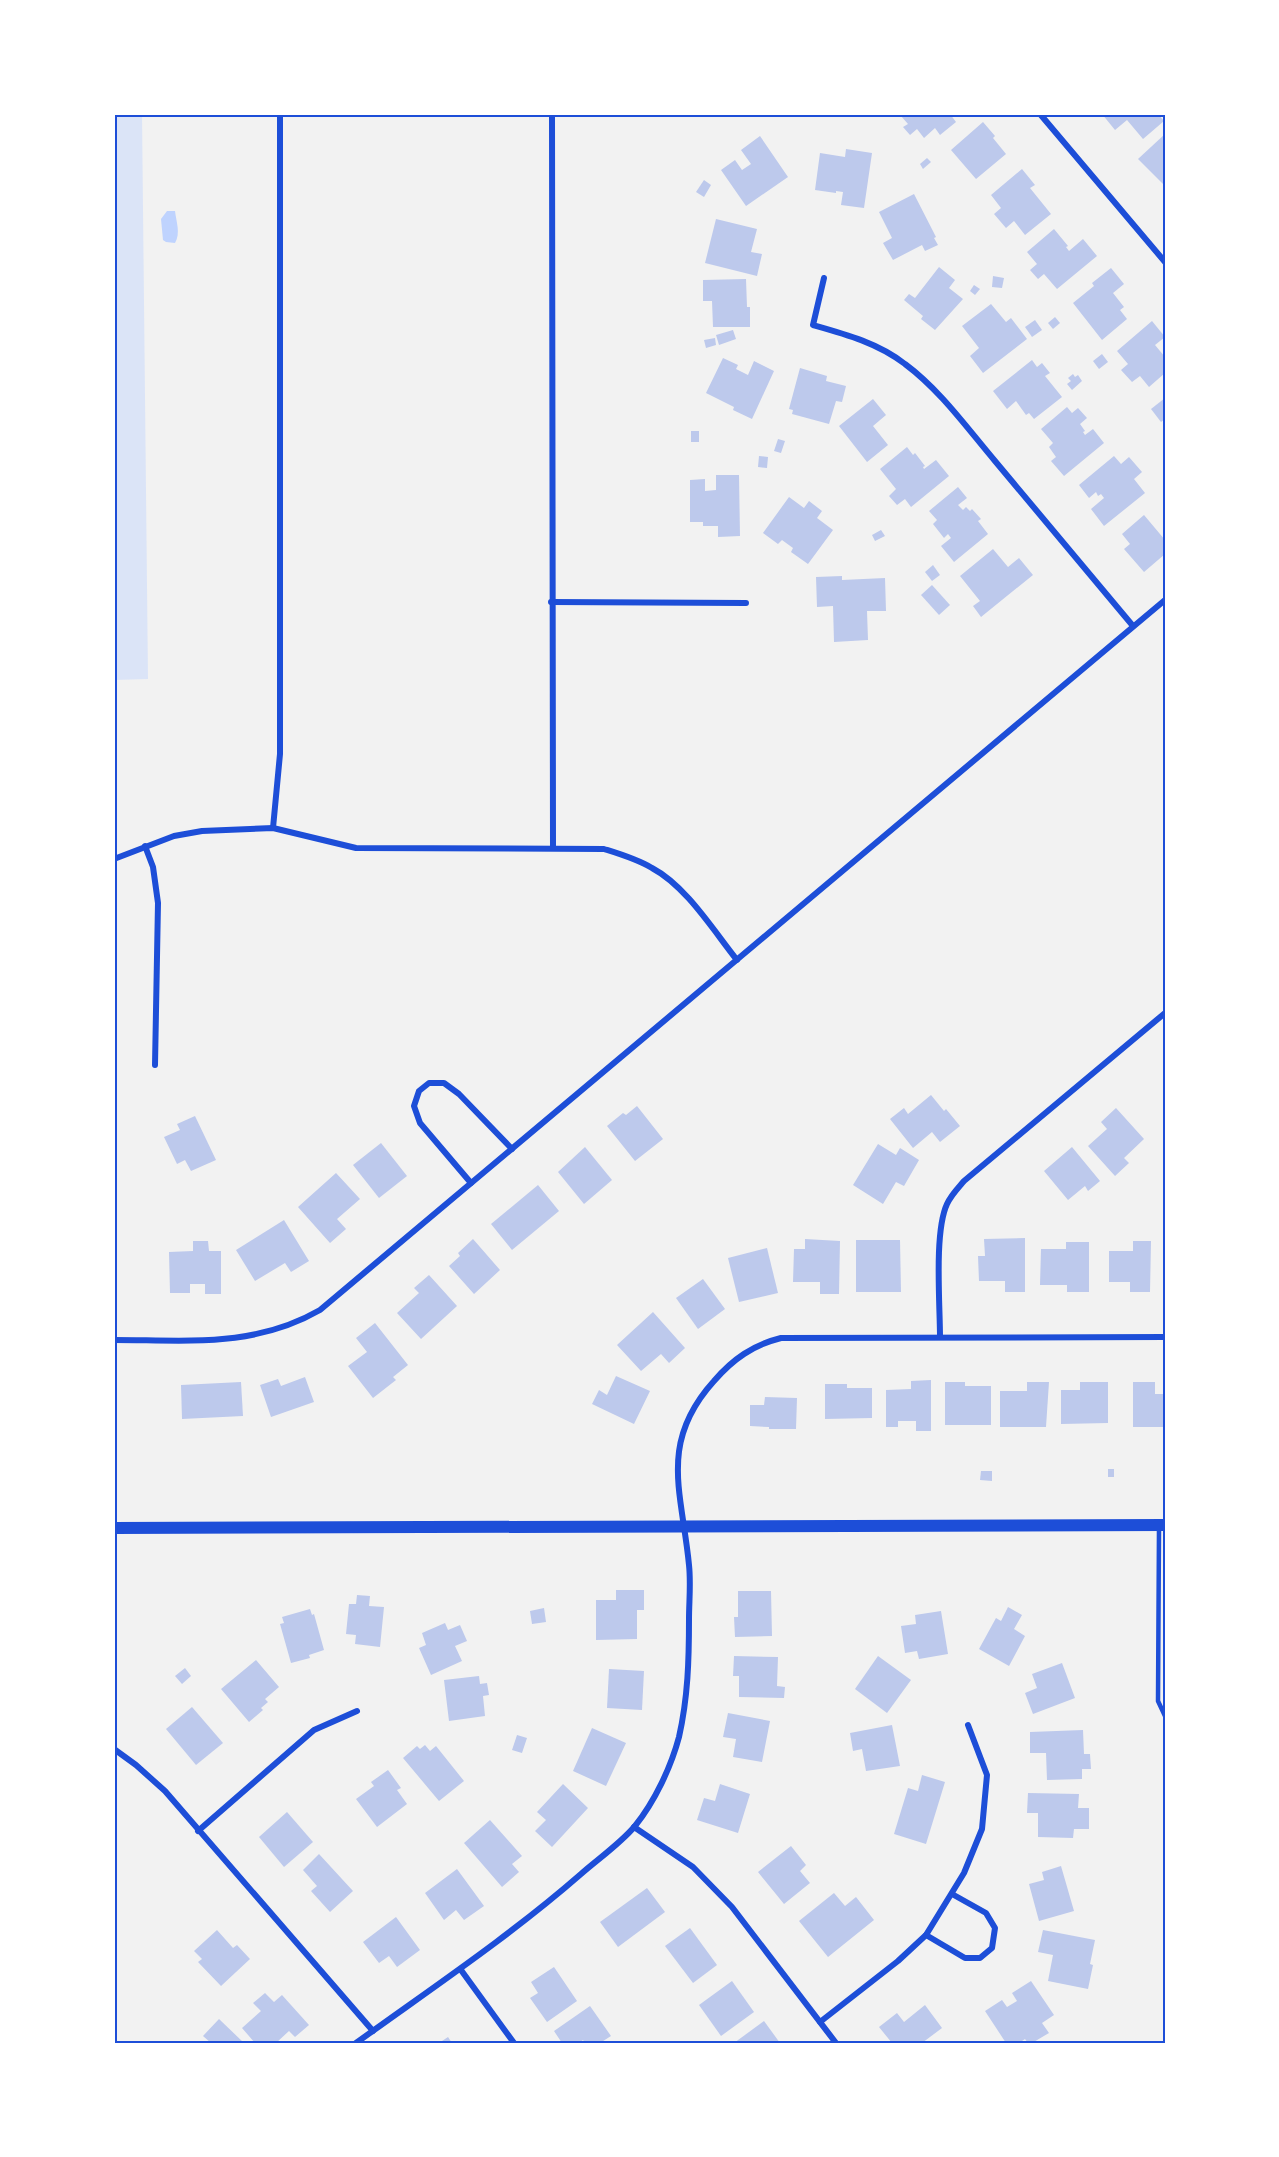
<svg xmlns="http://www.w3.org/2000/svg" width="1279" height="2157" font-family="'PT Sans Narrow',sans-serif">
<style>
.green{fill:#dbe4f7}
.water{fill:#bfd3fe}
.building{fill:#bdc9ec}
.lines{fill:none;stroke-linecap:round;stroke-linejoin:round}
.service{stroke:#1d4ed8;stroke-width:4.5}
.minor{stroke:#1d4ed8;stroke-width:6}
.secondary{stroke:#1d4ed8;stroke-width:12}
.neatline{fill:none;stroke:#1d4ed8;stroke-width:2}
</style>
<rect width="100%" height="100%" fill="#f2f2f2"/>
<!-- green -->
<polygon class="green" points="114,114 142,114 148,679 114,680"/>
<!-- water -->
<path class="water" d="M167 211H175C176 221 181 233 175 243L166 242 163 240 161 219Z"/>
<!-- building -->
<g class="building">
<polygon points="904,114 950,114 956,122 940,135 935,128 924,138 917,129 910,135 903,127 908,124 901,116"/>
<polygon points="1102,114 1158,114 1164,121 1143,139 1127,120 1115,130"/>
<polygon points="983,122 995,136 993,138 1006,154 976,179 951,150"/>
<polygon points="1165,134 1165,186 1138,159"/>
<polygon points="760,136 788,177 746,206 721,170 735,160 742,170 751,164 741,150"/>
<polygon points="846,149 872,153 864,208 841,205 843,192 836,191 836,193 815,190 820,153 845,157"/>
<polygon points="927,158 931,162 923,169 920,164"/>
<polygon points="1022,169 1035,185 1030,188 1051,214 1025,235 1014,221 1006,228 994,214 1001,208 991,195"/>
<polygon points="704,180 711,185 704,197 696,192"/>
<polygon points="914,194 936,237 934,238 938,245 925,251 922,245 893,260 883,243 892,238 879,212"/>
<polygon points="716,219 757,229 751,252 762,254 757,276 705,263"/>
<polygon points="1054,229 1068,246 1066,247 1069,251 1083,239 1097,256 1057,289 1044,274 1038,279 1030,270 1037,264 1027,252"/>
<polygon points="939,267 955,280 949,288 963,299 935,330 921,319 923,316 904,300 909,294 915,298"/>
<polygon points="1111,268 1124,284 1113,293 1124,307 1120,310 1127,319 1102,340 1073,303 1094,286 1092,283"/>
<polygon points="993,276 1004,278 1002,288 992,287"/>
<polygon points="746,279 747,307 750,307 750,327 713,327 712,301 703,301 703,280"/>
<polygon points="974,285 980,289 975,295 970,291"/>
<polygon points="991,304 1006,322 1011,318 1027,339 983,373 970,356 979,348 962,326"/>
<polygon points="1055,317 1060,323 1053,329 1048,323"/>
<polygon points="1035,320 1042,330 1032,337 1025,327"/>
<polygon points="1152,321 1165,337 1155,345 1165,357 1165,373 1149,387 1140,376 1132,382 1121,370 1128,364 1117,351"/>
<polygon points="733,330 736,339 719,345 716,335"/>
<polygon points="715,338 716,345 706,348 704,340"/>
<polygon points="1102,354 1108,362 1099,369 1093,361"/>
<polygon points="723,358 738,365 736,369 748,375 754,361 774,371 752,419 733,410 734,407 706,393"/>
<polygon points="1032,360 1037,367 1042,363 1050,373 1045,376 1062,397 1034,419 1029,413 1026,415 1016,401 1007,409 993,391"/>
<polygon points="800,368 827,376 826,381 846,386 842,402 836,401 829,424 792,414 793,410 789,409"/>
<polygon points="1073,374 1075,377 1078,375 1082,381 1072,390 1067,384 1071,381 1068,378"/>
<polygon points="1165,398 1165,419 1161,422 1151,409"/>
<polygon points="873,399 886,415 873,426 888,445 867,462 839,426"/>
<polygon points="1067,407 1072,413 1078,408 1087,418 1080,424 1085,431 1083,432 1085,435 1093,429 1104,443 1064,476 1051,461 1056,457 1049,447 1053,443 1041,429"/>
<rect x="691" y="431" width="8" height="11"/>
<polygon points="778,439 785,441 781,453 774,451"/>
<polygon points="907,447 913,455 915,453 925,466 923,467 924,469 936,460 949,476 911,507 905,499 897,505 889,496 896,489 880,469"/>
<polygon points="759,456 768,457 767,468 758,467"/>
<polygon points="1114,456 1121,464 1129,457 1142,472 1134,479 1145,493 1104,526 1091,509 1104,498 1101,494 1098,496 1096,492 1089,498 1079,485"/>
<polygon points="716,475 739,475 740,536 718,537 718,526 703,526 703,522 690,522 690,480 705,479 705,491 716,490"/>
<polygon points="958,487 967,498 958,505 963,510 966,507 970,511 972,509 981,519 978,521 988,534 954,562 941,546 951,538 948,534 944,538 933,524 937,520 929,511"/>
<polygon points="789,497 804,508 809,501 822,511 817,518 833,530 808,564 791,552 793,548 782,540 778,544 763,533"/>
<polygon points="1144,515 1165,540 1165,554 1144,572 1124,549 1130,544 1122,534"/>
<polygon points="881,530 885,536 875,541 872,535"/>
<polygon points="993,549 1008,567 1019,558 1033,575 981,617 973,606 980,601 960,576"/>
<polygon points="933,565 940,575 932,581 925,572"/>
<polygon points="842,576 842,580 885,578 886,611 867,611 868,640 834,642 833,606 817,607 816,577"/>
<polygon points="932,585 950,605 939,615 921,595"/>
<polygon points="931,1095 944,1111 946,1109 960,1126 940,1142 932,1132 913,1148 890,1119 904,1108 908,1114"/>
<polygon points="637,1106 663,1139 635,1161 607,1126 623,1113 626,1115"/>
<polygon points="1116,1108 1144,1139 1124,1158 1129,1163 1115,1176 1088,1146 1107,1129 1101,1122"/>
<polygon points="195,1116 216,1160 191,1171 185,1160 177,1164 164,1137 180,1130 177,1124"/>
<polygon points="381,1143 407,1176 379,1198 353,1165"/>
<polygon points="878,1144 896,1155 900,1148 919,1160 904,1186 896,1182 883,1204 853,1185"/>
<polygon points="585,1147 612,1180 584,1204 558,1172"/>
<polygon points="1072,1147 1100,1181 1088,1191 1085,1186 1068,1200 1044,1171"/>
<polygon points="336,1173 360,1199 337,1219 346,1229 330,1243 298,1207"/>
<polygon points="538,1185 559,1211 512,1250 491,1224"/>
<polygon points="284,1220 309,1261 291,1272 285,1263 255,1281 236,1250"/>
<polygon points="1025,1238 1025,1292 1005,1292 1005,1281 979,1281 978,1256 985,1256 984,1239"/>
<polygon points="473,1239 500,1270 474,1294 449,1266 460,1256 458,1253"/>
<polygon points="805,1239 840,1241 839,1294 820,1294 820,1282 793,1282 794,1249 805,1249"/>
<polygon points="856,1240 900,1240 901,1292 856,1292"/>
<polygon points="193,1241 208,1241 209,1251 221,1251 221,1294 205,1294 205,1284 190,1284 190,1293 170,1293 169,1252 193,1251"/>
<polygon points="1133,1241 1151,1241 1150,1292 1130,1292 1130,1282 1109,1282 1109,1251 1133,1251"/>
<polygon points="1066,1242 1089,1242 1089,1292 1067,1292 1067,1285 1040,1285 1041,1249 1066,1249"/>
<polygon points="767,1248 778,1293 739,1302 728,1258"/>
<rect x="1163" y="1264" width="2" height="16"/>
<polygon points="429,1275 457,1306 421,1339 397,1313 419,1293 414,1288"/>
<polygon points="703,1279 725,1309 698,1329 676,1298"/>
<polygon points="653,1312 685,1348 669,1363 661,1354 641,1371 617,1345"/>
<polygon points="375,1323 408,1365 393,1377 396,1380 373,1398 348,1366 367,1352 356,1338"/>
<polygon points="616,1376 650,1391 634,1424 592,1404 599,1390 607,1395"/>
<polygon points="305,1377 314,1402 271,1417 260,1385 278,1379 281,1386"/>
<polygon points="931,1380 931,1431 916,1431 916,1421 898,1421 898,1427 886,1427 886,1390 911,1389 911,1381"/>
<polygon points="241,1382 243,1416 182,1419 181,1385"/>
<polygon points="945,1382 965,1382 965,1386 991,1386 991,1425 945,1425"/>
<polygon points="1027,1382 1049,1382 1046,1427 1000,1427 1000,1391 1027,1391"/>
<polygon points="1080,1382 1108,1382 1108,1423 1061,1424 1061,1390 1080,1390"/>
<polygon points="1133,1382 1155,1382 1155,1394 1165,1394 1165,1427 1133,1427"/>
<polygon points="825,1384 847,1384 847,1388 872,1388 872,1418 825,1419"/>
<polygon points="765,1397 797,1398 796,1429 769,1429 769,1427 750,1426 750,1405 764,1405"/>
<rect x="1108" y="1469" width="6" height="8"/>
<polygon points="981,1471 992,1471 992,1481 980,1480"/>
<polygon points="616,1590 644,1590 644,1610 637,1610 637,1639 596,1640 596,1600 616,1600"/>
<polygon points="738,1591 771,1591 772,1636 735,1637 734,1617 738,1617"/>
<polygon points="357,1595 370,1596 369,1606 384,1607 380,1647 355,1644 356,1635 346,1634 349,1604 356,1604"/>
<polygon points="1008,1607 1022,1615 1014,1629 1025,1636 1009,1666 979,1649 996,1618 1001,1621"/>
<polygon points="544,1608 546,1622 532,1624 530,1611"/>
<polygon points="310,1609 312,1615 314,1614 324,1650 309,1655 310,1658 291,1663 280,1624 284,1623 282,1617"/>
<polygon points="941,1611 948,1654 919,1659 917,1651 905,1653 901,1626 916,1624 915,1615"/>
<polygon points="445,1623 448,1630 460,1625 467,1641 455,1646 462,1661 431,1675 419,1648 426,1645 422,1633"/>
<polygon points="734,1656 778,1657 777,1686 785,1687 784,1698 739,1697 739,1676 733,1676"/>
<polygon points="878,1656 911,1680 887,1713 855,1689"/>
<polygon points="256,1660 279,1687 265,1699 268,1702 261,1708 263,1710 249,1722 221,1689"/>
<polygon points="1062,1663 1075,1698 1033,1714 1025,1693 1037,1688 1032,1674"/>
<polygon points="185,1668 191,1676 182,1684 175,1676"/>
<polygon points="609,1669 644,1671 642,1710 607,1708"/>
<polygon points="479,1676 480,1684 487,1683 489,1695 483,1696 485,1716 449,1721 444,1680"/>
<polygon points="192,1707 223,1743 196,1765 166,1729"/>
<polygon points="728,1713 770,1721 762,1762 733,1757 736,1739 723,1737"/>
<polygon points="892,1725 900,1766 866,1771 862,1749 853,1751 850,1733"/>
<polygon points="592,1728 626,1743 606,1786 573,1771"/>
<polygon points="1083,1730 1084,1754 1090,1754 1091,1769 1082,1769 1082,1779 1047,1780 1046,1753 1030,1753 1030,1732"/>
<polygon points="517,1735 527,1738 522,1753 512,1750"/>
<polygon points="425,1745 430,1751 436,1746 464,1781 439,1801 403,1758 417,1746 420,1749"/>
<polygon points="388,1770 401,1788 397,1790 407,1804 377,1827 356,1799 374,1786 371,1782"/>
<polygon points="922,1775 945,1782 926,1844 894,1834 908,1788 918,1791"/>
<polygon points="563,1784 588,1808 552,1847 535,1831 546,1820 537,1812"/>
<polygon points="720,1784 750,1794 738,1833 697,1820 704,1798 715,1801"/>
<polygon points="1028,1793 1079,1794 1078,1808 1089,1808 1089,1829 1074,1829 1073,1838 1038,1837 1038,1813 1027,1813"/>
<polygon points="287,1812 313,1842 284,1867 259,1837"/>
<polygon points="490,1820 522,1856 512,1864 519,1872 502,1887 464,1843"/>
<polygon points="791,1846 806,1865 800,1871 810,1883 784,1904 758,1872"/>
<polygon points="319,1854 353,1891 330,1912 311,1891 317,1886 303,1870"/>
<polygon points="1061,1866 1074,1911 1039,1921 1029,1884 1044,1880 1042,1872"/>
<polygon points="457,1869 484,1906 464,1920 456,1910 444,1920 425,1893"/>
<polygon points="647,1888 665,1912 618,1947 600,1922"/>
<polygon points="834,1893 845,1906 856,1897 874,1920 828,1957 799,1921"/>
<polygon points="396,1917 420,1950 397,1967 389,1956 379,1963 363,1942"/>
<polygon points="690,1928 717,1965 693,1983 665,1946"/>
<polygon points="217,1930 233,1948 237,1945 250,1959 221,1986 198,1962 202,1959 194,1951"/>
<polygon points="1043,1930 1095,1940 1090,1964 1093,1965 1088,1989 1048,1981 1053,1955 1038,1952"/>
<polygon points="554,1967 577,2001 547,2022 530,1998 538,1993 531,1982"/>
<polygon points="732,1981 754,2012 721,2036 699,2005"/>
<polygon points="1031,1981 1054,2015 1042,2023 1049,2033 1032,2043 1028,2043 1025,2039 1019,2043 1006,2043 985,2011 1002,2000 1007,2007 1017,2001 1012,1993"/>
<polygon points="265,1993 274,2002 282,1995 309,2025 295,2037 289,2031 276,2043 255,2043 242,2028 261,2011 253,2003"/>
<polygon points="925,2005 942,2028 922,2043 892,2043 879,2027 897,2013 904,2022"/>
<polygon points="590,2006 611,2036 600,2043 585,2043 583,2040 579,2043 562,2043 554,2031"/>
<polygon points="219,2019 244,2043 211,2043 203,2036"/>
<polygon points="764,2021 780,2043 734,2043"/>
<polygon points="448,2037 452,2043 439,2043"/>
</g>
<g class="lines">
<!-- service -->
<polyline class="service" points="1159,1527 1158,1701 1165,1716"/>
<!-- minor -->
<g class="minor">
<polyline points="552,114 553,848"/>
<polyline points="1040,114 1165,262"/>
<path d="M824 278 813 325C845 334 878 343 905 364 940 390 967 428 995 461 1041 516 1087 571 1133 626"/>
<polyline points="551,602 746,603"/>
<polyline points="273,828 280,754 280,114"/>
<polyline points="145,846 153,867 158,903 155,1065"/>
<path d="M114 859 174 836 202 831 273 828 356 848 604 849C620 854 637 859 652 868 686 886 713 930 737 960"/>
<polyline points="471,1183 420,1123 414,1106 419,1091 429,1083 444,1083 459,1094 512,1149"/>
<path d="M940 1337C940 1304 934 1232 947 1204 951 1195 958 1188 964 1181L1165 1013"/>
<path d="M114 1340C187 1340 254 1348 320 1310L1165 600"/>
<polyline points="114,1749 136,1765 165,1791 373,2031"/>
<polyline points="634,1827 693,1867 732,1907 836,2043"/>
<polyline points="198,1831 314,1730 357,1711"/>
<polyline points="926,1935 965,1958 980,1958 992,1948 995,1928 986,1913 952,1894"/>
<polyline points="461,1970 514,2043"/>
<polyline points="820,2022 898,1961 926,1935 964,1873 982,1829 987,1775 968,1725"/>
<path d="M356 2043C432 1988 510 1936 581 1874 598 1859 621 1843 635 1826 655 1801 671 1767 679 1737 688 1697 689 1660 689 1619 689 1602 691 1583 689 1565 682 1492 658 1443 714 1381 733 1359 753 1345 781 1338L1165 1337"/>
</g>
<!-- secondary -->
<polyline class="secondary" points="114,1528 1165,1525"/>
</g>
<!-- border -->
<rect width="1279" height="2157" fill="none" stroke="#ffffff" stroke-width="231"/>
<rect x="116" y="116" width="1048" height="1926" class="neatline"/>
</svg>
